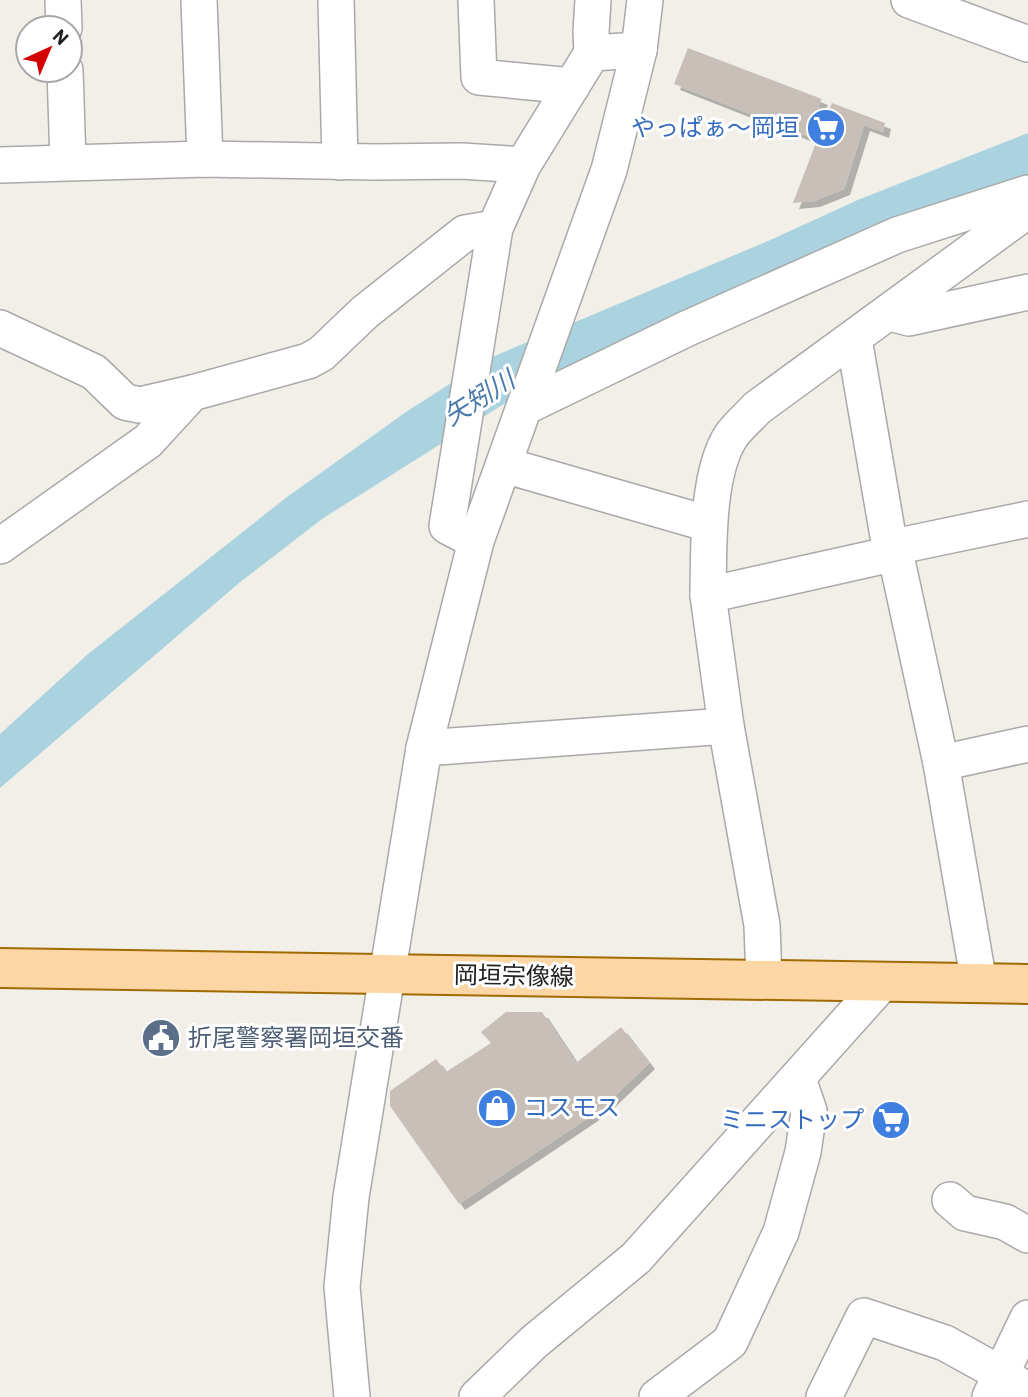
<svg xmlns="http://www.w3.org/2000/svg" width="1028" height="1397" font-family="Barlow,'Noto Sans JP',sans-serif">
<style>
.water{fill:#aad3df}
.building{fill:#c7bfb8;filter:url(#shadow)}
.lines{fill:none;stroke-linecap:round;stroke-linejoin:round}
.minor-casing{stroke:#a9a9a9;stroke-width:38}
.major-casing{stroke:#a06b00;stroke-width:42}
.minor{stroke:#fff;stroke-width:35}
.major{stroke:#fcd6a4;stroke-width:38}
.labels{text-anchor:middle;stroke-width:6;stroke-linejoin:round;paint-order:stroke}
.shop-label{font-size:24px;fill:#366cbe;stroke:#fff;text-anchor:end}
.street-label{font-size:24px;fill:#222;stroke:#fff}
.service-label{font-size:24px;fill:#4e5e75;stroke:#fff;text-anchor:start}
.water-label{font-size:26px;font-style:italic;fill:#4a7aab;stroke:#fff}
</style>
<defs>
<filter id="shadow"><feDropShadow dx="6" dy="6" stdDeviation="0" flood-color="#0004"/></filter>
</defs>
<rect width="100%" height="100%" fill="#f2efe9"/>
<!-- water -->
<polygon class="water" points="1028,133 1028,179 594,357 507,402 322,519 239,583 0,788 0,734 88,654 287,497 406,412 492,357 768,241 860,199"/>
<!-- building -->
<g class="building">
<polygon points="688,48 822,99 818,107 828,112 832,103 885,123 883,132 864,125 844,189 814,201 793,203 817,140 674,84"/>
<polygon points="506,1012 542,1012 576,1063 621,1027 649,1063 601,1109 459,1204 390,1106 390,1091 436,1059 446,1072 491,1043 481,1032"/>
</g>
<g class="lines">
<!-- minor casing -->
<g class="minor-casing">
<g id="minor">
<polyline points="63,0 64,28"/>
<polyline points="199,0 205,159"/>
<polyline points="336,0 340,162"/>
<polyline points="476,0 479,77 572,86"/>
<polyline points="909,0 1028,44"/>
<polyline points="592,53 591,32 593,0"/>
<polyline points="65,70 68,162"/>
<polyline points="0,165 205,159 375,162 462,161 523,165"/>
<polyline points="890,313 909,318 1028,292"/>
<polyline points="0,328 94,372 125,402 140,405 192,393"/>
<polyline points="854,339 888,536 894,547 941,763 979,983"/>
<polyline points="525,407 686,329 897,235 1028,193"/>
<polyline points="504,465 709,524"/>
<polyline points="476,541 447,526 495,228 523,165 592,53 639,50"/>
<polyline points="0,546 148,441 192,393 308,361 321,354 365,312 465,233 495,228"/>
<path d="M708 595C709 550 706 475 731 436 738 426 749 417 757 408L1028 210"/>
<polyline points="726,726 708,595 883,556 894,547 1028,519"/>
<polyline points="424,748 726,726 762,925 764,980"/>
<polyline points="941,763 1028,744"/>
<polyline points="950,1200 965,1213 1005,1222 1028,1235"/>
<polyline points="1028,1318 1001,1374 1028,1391"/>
<polyline points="352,1397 342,1287 351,1197 424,748 476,541 609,170 639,50 645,0"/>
<polyline points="477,1397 534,1342 636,1258 884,981"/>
<polyline points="657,1397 730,1342 781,1232 803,1152 809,1111 798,1079"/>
<polyline points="824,1397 864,1316 945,1343 1001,1374 990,1397"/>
</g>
</g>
<!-- major casing -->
<g class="major-casing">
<polyline id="major" points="0,968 1028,984"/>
</g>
<!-- minor -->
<use href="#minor" class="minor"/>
<!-- major -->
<use href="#major" class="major"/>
</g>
<!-- icons -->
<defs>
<g id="supermarket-disc" transform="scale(2.0125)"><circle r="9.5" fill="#3f7fe0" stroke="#fff"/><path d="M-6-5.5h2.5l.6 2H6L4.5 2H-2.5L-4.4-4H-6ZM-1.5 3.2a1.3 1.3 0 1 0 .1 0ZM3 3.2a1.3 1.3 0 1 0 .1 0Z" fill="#fff"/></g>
<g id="civic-disc" transform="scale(2.0125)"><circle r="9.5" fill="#5c6f8a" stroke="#fff"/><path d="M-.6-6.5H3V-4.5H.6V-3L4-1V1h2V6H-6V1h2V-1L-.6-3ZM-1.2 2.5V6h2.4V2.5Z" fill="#fff"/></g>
<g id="shop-disc" transform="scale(2.0125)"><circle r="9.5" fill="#3f7fe0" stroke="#fff"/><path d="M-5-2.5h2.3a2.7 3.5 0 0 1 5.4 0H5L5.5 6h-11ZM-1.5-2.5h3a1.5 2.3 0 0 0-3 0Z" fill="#fff"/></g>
</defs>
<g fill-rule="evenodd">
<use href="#supermarket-disc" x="826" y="128"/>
<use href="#civic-disc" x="161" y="1038"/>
<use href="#shop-disc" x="497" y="1108"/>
<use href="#supermarket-disc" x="891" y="1120"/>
</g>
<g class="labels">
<!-- shop labels -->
<g class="shop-label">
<text x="799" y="136">やっぱぁ～岡垣</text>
<text x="524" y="1116" text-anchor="start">コスモス</text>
<text x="864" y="1128">ミニストップ</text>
</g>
<!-- street labels -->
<g class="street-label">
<text transform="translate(514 976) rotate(1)" y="8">岡垣宗像線</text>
</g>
<!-- service labels -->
<g class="service-label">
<text x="188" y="1046">折尾警察署岡垣交番</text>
</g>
<!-- water labels -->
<g class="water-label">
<text transform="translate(479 398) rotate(-32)" y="9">矢矧川</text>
</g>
</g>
<!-- north arrow -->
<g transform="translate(49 49) rotate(44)"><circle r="33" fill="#ffffff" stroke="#a7a7a7" stroke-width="2"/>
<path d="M0-5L12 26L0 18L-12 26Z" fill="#d40000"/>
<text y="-10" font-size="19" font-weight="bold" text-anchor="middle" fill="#222222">N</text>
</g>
</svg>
